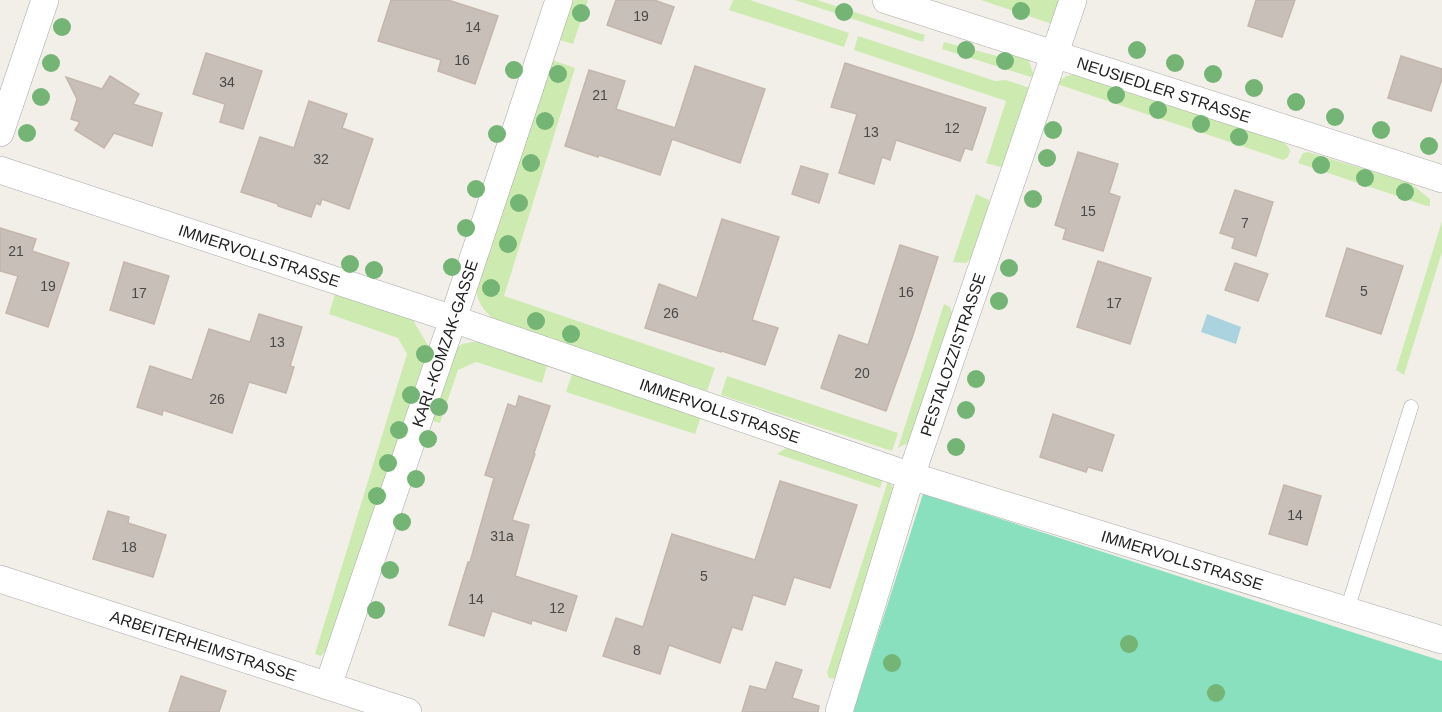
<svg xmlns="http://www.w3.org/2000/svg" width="1442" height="712" font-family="Arial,sans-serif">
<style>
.grass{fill:#cdebb0}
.pitch{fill:#88e0be}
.water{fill:#aad3df}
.building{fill:#c7bfb8;stroke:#c4b6ab;stroke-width:1.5}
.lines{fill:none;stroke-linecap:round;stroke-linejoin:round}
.service-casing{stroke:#a9a9a9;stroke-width:15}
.minor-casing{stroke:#a9a9a9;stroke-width:28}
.service{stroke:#fff;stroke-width:14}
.minor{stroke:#fff;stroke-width:27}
.tree{fill:#74b475}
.labels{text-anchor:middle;stroke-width:6;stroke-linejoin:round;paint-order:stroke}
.number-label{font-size:14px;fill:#4b4948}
.street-label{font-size:16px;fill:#222;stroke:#fff}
</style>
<rect width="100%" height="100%" fill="#f2efe9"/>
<!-- grass -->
<g class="grass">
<polygon points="566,0 588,0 573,44 554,38"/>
<polygon points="733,0 750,0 849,33 844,47 729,10"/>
<polygon points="795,0 817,0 925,35 923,42"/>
<polygon points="981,0 1063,0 1055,25"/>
<polygon points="858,36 995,81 1006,80 1030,88 1004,168 986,163 1006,101 854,50"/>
<polygon points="944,42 997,56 1011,54 1021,56 1029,61 1034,76 1031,77 942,49"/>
<path d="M552 60 575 68 504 296 715 368 707 391 496 321C481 308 478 303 475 284Z"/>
<path d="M1077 74 1280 140 1288 146 1290 151 1288 157 1283 160 1057 84C1062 77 1068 75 1077 74Z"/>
<polygon points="1308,152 1410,183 1430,199 1430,206 1427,206 1298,163 1303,153"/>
<polygon points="976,194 989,200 989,209 973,256 966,263 953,262"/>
<polygon points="1442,221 1442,252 1404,375 1396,370"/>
<polygon points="336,291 410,315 430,349 328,647 321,656 315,654 407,354 398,338 329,314"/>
<polygon points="944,304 950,307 955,322 913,440 898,448"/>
<polygon points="484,340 542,359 547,366 542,383 476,362 458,370 440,423 428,420 453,350 462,344"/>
<polygon points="578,370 703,411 695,434 566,392 572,374"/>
<polygon points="727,376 898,433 892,451 721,395"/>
<polygon points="789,446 884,475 880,488 777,454"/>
<polygon points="888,481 893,487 895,496 837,679 829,678 827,673"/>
</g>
<!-- pitch -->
<polygon class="pitch" points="923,494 1442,661 1442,712 853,712"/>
<!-- water -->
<polygon class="water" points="1207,314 1241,327 1236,344 1201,332"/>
<!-- building -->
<g class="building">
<polygon points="391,0 448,0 498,16 475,84 438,71 441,60 378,41"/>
<polygon points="616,0 654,0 674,7 661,44 607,25"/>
<polygon points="1256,0 1295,0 1282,37 1248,26"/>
<polygon points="206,53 262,71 243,129 220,122 225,104 193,94"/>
<polygon points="1401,56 1442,69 1442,79 1431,111 1388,98"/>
<polygon points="845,63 986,108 972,150 965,148 960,161 896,140 890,160 882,157 874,184 839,173 857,114 831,107"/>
<polygon points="695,66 765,89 740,163 672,139 660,175 599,155 598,157 565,146 589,70 625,81 616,109 675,128"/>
<polygon points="110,76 139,94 133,104 162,113 152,146 114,133 104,148 75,130 80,122 71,119 77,99 66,77 102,89"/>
<polygon points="309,101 347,114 342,128 373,139 349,209 322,199 320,205 316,203 311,217 278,206 278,204 241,192 260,137 294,148"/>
<polygon points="1078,152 1118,164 1109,193 1120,197 1103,251 1063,239 1066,229 1055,225"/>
<polygon points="801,166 828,174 819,203 792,194"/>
<polygon points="1235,190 1273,202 1256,256 1232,248 1235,238 1220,233"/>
<polygon points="722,219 779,237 752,320 778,328 765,365 722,351 721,352 645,328 659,284 697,298"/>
<polygon points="0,228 36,239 32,251 69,263 48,327 6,313 18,276 0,271"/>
<polygon points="900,245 938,257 912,338 886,411 821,388 839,335 868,345"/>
<polygon points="1347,248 1403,266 1381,334 1326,316"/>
<polygon points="1098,261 1151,278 1130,344 1077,327"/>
<polygon points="124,262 169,276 154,324 110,310"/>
<polygon points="1235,263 1268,274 1258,301 1225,290"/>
<polygon points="259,314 302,327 290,366 294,367 286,393 249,382 232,433 163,410 162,415 137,407 150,366 192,380 209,329 250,342"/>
<polygon points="519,396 550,406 534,453 535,454 512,520 529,525 515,576 577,596 566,631 532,620 531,624 492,611 484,636 449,625 468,562 470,562 494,478 485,475 508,404 516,407"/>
<polygon points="1053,414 1114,435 1102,471 1088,467 1086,472 1040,457"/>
<polygon points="780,481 857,505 830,588 794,577 785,605 753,595 742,630 732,627 720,663 669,645 660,674 603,656 616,618 643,627 672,534 755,560"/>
<polygon points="1284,485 1321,496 1307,545 1269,534"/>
<polygon points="108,511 129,517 128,523 166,535 153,577 93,559"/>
<polygon points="776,662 802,670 792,698 819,706 818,712 742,712 750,686 766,690"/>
<polygon points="181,676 226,691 219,712 169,712"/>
</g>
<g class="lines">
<!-- service casing -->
<g class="service-casing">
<polyline id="service" points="1347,610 1411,407"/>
</g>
<!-- minor casing -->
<g class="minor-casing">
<g id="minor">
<path id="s1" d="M886 0 1442 179"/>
<polyline points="0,133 45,0"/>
<path id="s2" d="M0 170 453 319 911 476 1442 640"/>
<path id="s3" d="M0 579 408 712"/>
<path id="s4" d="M328 686 453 319 559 0"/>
<path id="s5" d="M839 712 911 476 1073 0"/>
</g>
</g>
<!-- service -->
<use href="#service" class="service"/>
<!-- minor -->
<use href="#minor" class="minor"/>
</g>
<!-- trees -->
<g class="tree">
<circle cx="1021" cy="11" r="9"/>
<circle cx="844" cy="12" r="9"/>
<circle cx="581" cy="13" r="9"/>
<circle cx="62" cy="27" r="9"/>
<circle cx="966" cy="50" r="9"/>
<circle cx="1137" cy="50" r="9"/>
<circle cx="1005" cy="61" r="9"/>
<circle cx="51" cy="63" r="9"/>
<circle cx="1175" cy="63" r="9"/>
<circle cx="514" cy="70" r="9"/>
<circle cx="558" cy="74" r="9"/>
<circle cx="1213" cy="74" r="9"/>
<circle cx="1254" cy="88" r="9"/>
<circle cx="1116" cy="95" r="9"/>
<circle cx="41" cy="97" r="9"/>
<circle cx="1296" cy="102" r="9"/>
<circle cx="1158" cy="110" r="9"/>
<circle cx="1335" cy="117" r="9"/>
<circle cx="545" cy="121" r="9"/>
<circle cx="1201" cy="124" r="9"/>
<circle cx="1053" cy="130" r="9"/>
<circle cx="1381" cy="130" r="9"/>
<circle cx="27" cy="133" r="9"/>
<circle cx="497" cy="134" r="9"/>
<circle cx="1239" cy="137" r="9"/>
<circle cx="1429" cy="146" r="9"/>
<circle cx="1047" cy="158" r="9"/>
<circle cx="531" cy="163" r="9"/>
<circle cx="1321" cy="165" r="9"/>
<circle cx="1365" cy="178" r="9"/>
<circle cx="476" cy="189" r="9"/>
<circle cx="1405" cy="192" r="9"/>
<circle cx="1033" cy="199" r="9"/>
<circle cx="519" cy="203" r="9"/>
<circle cx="466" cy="228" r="9"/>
<circle cx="508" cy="244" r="9"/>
<circle cx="350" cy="264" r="9"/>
<circle cx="452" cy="267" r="9"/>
<circle cx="1009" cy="268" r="9"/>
<circle cx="374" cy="270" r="9"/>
<circle cx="491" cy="288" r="9"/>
<circle cx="999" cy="301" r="9"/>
<circle cx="536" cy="321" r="9"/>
<circle cx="571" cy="334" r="9"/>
<circle cx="425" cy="354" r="9"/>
<circle cx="976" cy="379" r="9"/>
<circle cx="411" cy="395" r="9"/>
<circle cx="439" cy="407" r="9"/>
<circle cx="966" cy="410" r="9"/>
<circle cx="399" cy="430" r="9"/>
<circle cx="428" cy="439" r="9"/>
<circle cx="956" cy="447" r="9"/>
<circle cx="388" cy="463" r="9"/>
<circle cx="416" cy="479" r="9"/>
<circle cx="377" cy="496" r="9"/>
<circle cx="402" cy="522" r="9"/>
<circle cx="390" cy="570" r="9"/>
<circle cx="376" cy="610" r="9"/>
<circle cx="1129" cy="644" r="9"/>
<circle cx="892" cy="663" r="9"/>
<circle cx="1216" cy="693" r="9"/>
</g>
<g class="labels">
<!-- number labels -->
<g class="number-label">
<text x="641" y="21">19</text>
<text x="473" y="32">14</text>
<text x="462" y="65">16</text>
<text x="227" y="87">34</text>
<text x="600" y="100">21</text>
<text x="952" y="133">12</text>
<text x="871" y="137">13</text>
<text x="321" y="164">32</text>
<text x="1088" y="216">15</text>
<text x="1245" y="228">7</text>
<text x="16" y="256">21</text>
<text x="48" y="291">19</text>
<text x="1364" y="296">5</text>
<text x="906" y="297">16</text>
<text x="139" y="298">17</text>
<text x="1114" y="308">17</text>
<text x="671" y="318">26</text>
<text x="277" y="347">13</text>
<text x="862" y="378">20</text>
<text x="217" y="404">26</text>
<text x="1295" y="520">14</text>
<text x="502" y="541">31a</text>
<text x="129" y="552">18</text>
<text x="704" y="581">5</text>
<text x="476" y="604">14</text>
<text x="557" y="613">12</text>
<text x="637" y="655">8</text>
</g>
<!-- street labels -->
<g class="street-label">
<text dy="6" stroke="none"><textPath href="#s1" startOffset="292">NEUSIEDLER STRASSE</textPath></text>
<text dy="6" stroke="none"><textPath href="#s2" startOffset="273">IMMERVOLLSTRASSE</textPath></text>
<text dy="6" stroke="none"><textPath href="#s4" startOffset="362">KARL-KOMZAK-GASSE</textPath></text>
<text dy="6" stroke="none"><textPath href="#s5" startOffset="375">PESTALOZZISTRASSE</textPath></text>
<text dy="6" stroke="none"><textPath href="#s2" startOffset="759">IMMERVOLLSTRASSE</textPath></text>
<text dy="6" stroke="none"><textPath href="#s2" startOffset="1245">IMMERVOLLSTRASSE</textPath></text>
<text dy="6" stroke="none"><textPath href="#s3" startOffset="214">ARBEITERHEIMSTRASSE</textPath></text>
</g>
</g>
</svg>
